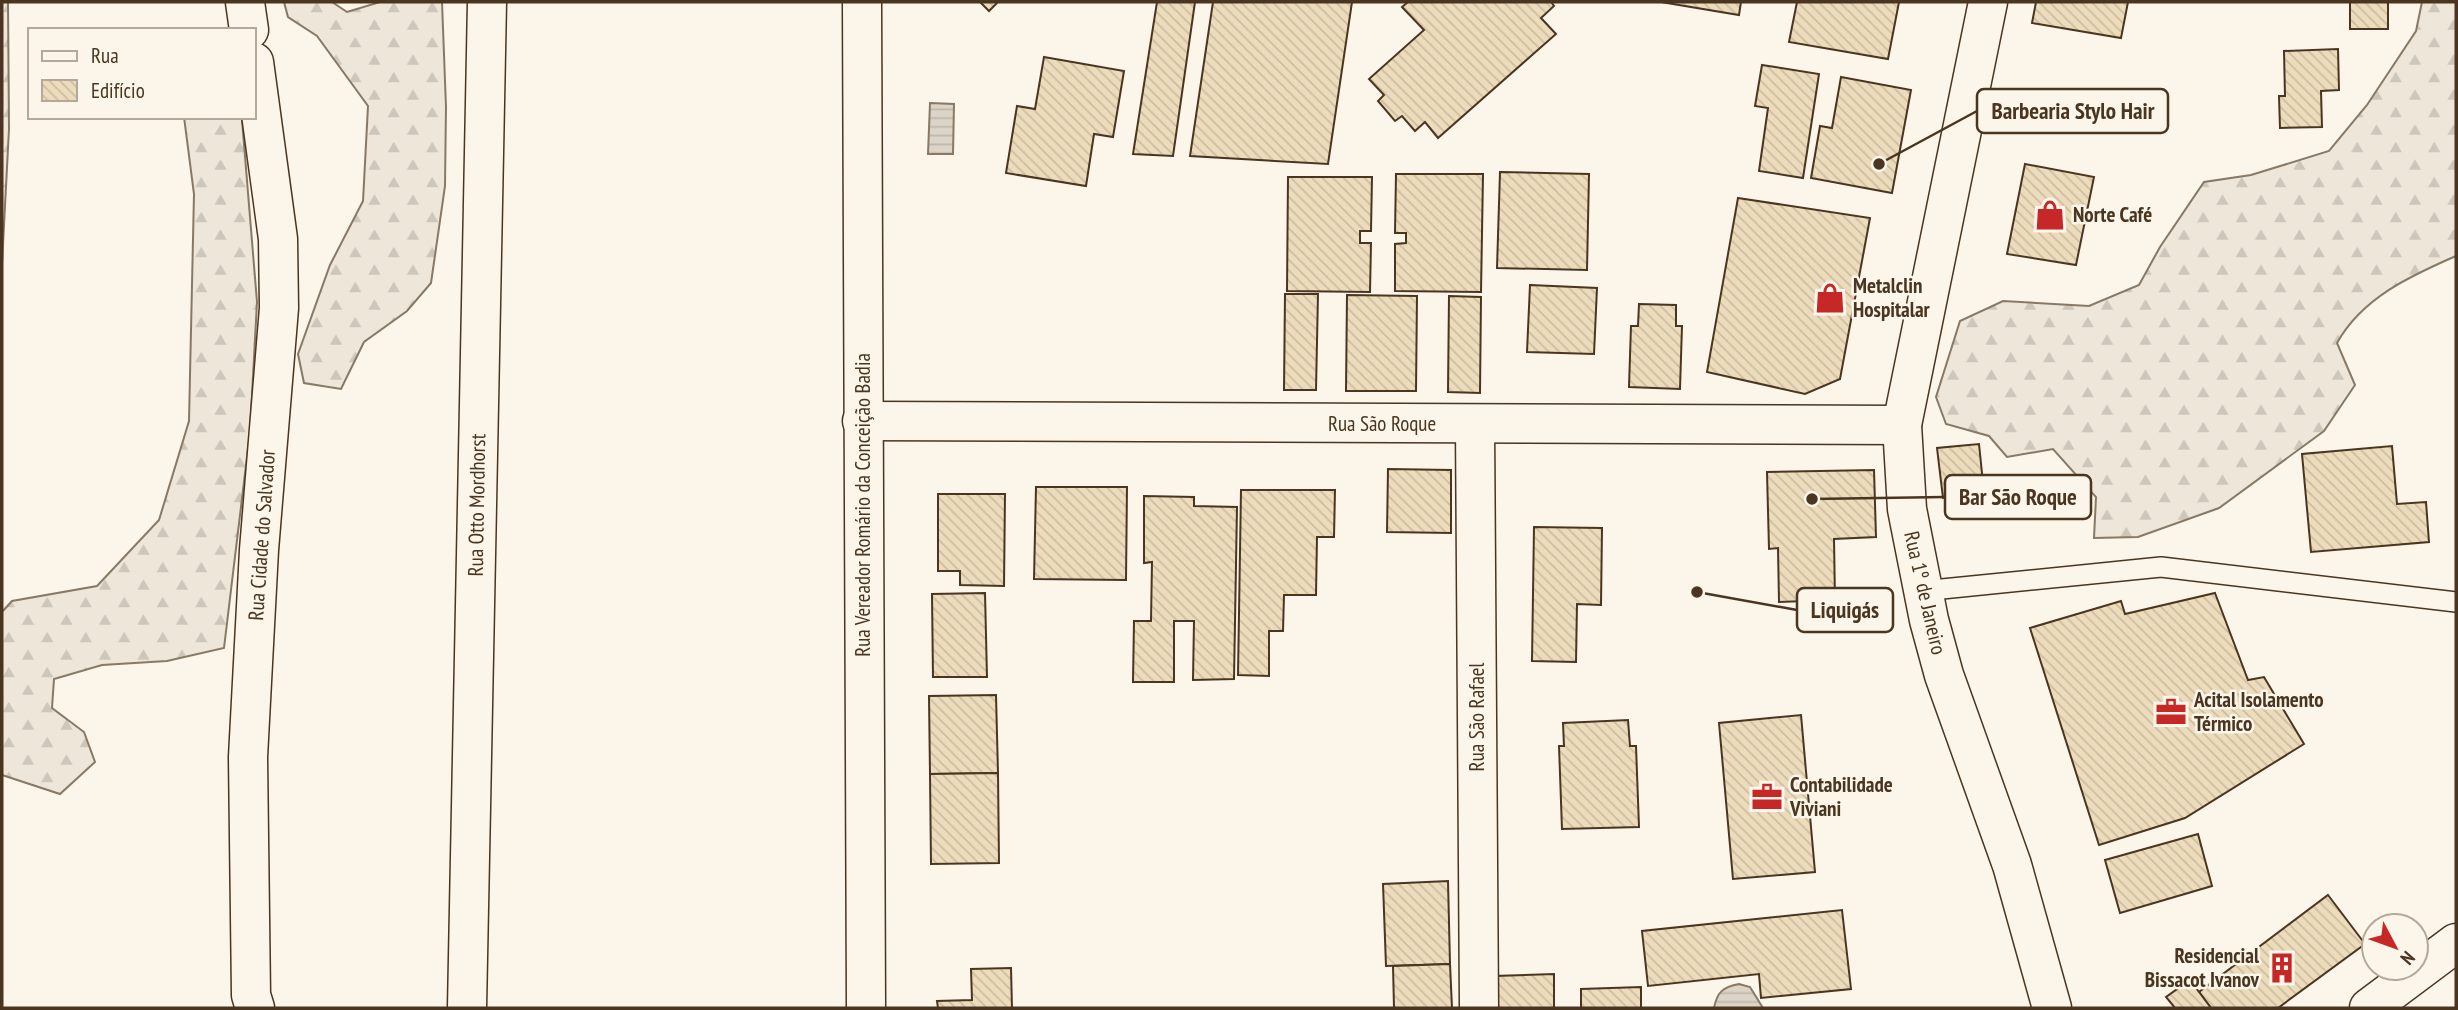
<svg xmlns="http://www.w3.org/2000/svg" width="2458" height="1010" font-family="'PT Sans Narrow',sans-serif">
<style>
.forest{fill:url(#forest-firs);stroke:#887966;stroke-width:2}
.water{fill:url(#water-rules);stroke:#887966;stroke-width:2}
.building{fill:url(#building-back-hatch);stroke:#4a3520;stroke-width:2}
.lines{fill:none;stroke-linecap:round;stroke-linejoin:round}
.lane-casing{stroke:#4a3520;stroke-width:22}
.street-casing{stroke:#4a3520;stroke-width:41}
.secondary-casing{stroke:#4a3520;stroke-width:41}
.primary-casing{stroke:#4a3520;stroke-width:41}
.lane{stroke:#fbf6e9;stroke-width:19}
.street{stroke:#fbf6e9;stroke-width:38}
.secondary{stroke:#fbf6e9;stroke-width:38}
.primary{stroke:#fbf6e9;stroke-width:38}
.labels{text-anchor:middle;stroke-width:5;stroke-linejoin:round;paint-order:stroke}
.poi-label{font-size:21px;font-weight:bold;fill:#4a3520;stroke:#fbf6e9;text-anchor:start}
.street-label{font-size:21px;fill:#4a3520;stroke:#fbf6e9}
.leader{fill:none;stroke:#4a3520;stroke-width:2.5}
.callout-dot{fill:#4a3520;stroke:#fbf6e9;stroke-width:2.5}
.callout{fill:#fbf6e9;stroke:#4a3520;stroke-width:2.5}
.callout-label{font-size:23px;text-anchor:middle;font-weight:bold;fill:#4a3520}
</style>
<defs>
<pattern id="forest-firs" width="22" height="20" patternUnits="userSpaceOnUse" patternTransform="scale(1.75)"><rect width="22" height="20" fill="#ede6d9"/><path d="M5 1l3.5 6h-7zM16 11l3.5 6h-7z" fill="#cdc6ba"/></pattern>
<pattern id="water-rules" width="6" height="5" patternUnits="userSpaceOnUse" patternTransform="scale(1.75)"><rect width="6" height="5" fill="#dcd4c6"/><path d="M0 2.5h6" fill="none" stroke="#beb7aa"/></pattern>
<pattern id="building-back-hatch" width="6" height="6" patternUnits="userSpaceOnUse" patternTransform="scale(1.75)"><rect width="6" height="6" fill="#ecdcbc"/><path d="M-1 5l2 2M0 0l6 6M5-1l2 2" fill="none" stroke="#ccbda1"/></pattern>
</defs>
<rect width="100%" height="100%" fill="#fbf6e9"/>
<!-- forest -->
<g class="forest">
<polygon points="2,2 8,2 9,129 2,264"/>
<polygon points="284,2 332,2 347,12 380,2 442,2 446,107 445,186 431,283 407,311 364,342 341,389 304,383 298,354 330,265 363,201 368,106 317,36 288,17"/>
<path d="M2422 2H2456V256C2410 276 2362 298 2337 343L2355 385 2324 431 2219 508 2138 537 2094 538 2096 497 2053 449 2007 457 1989 436 1946 424 1936 397 1960 321 2003 301 2089 306 2139 285 2160 247 2204 182 2251 175 2329 151 2367 105 2416 31Z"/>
<polygon points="184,117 241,117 242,120 257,302 250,432 224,648 167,661 102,665 54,679 52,708 84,732 95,762 60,794 2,775 2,612 12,601 97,586 159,520 189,421 194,194"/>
</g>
<!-- water -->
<g class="water">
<polygon points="930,103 954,104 953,154 928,154"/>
<path d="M1739 984 1750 987 1763 1008H1714C1717 992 1723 987 1739 984Z"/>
</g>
<!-- building -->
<g class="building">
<polygon points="980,2 998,2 989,11"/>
<polygon points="1157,2 1195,2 1173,156 1133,154"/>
<polygon points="1213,2 1352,2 1328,164 1190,156"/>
<polygon points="1408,2 1551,2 1554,6 1541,18 1556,34 1438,138 1425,122 1415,131 1402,116 1395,121 1378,101 1384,95 1369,79 1424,30 1402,7"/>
<polygon points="1661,2 1741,2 1739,15"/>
<polygon points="1797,2 1899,2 1888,59 1789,42"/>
<polygon points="2036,2 2128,2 2121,38 2032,23"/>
<rect x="2350" y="2" width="38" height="27"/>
<polygon points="2338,49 2339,90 2321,91 2322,127 2280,128 2279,96 2285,96 2284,51"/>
<polygon points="1044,57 1124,71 1113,137 1094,134 1086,186 1006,173 1017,106 1035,109"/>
<polygon points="1762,65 1819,74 1803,178 1759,171 1768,108 1755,106"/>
<polygon points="1841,77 1911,90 1892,193 1811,178 1820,126 1832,128"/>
<polygon points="2025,164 2094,177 2076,265 2007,254"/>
<polygon points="1500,172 1589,174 1587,270 1497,268"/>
<polygon points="1396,174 1483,174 1481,292 1395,291 1395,244 1406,243 1406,233 1395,233"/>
<polygon points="1288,177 1372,177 1371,231 1360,231 1360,243 1371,243 1370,292 1287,291"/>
<polygon points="1738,198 1870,218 1840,379 1805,394 1707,372"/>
<polygon points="1530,285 1597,288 1594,354 1527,352"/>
<polygon points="1285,294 1318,294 1316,390 1284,390"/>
<polygon points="1347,295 1417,296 1416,391 1346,391"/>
<polygon points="1449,296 1481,297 1480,393 1448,392"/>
<polygon points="1639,304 1676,305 1676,326 1682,326 1680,389 1629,387 1631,326 1638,326"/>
<polygon points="1979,444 1984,493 1943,498 1937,448"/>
<polygon points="2392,446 2397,504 2426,502 2429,542 2311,552 2302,454"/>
<polygon points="1388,469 1451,470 1451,533 1387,532"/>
<polygon points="1874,470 1876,537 1834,539 1835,600 1779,602 1778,548 1769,549 1767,472"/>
<polygon points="1036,487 1127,487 1126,580 1034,579"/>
<polygon points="1241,490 1335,490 1334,537 1317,537 1316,595 1284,595 1283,631 1269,631 1269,676 1238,675"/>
<polygon points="938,494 1005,494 1004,586 960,585 960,571 938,571"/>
<polygon points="1144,496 1194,497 1194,506 1237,507 1234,679 1193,680 1194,621 1174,621 1174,682 1133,682 1134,621 1151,621 1152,562 1144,563"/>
<polygon points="1534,527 1602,528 1601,605 1577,604 1576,662 1532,661"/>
<polygon points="985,593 987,677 933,677 932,594"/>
<polygon points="2215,593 2248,680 2264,677 2304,744 2185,818 2099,845 2030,628 2121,601 2125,614"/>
<polygon points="996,695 998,773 930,774 929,696"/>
<polygon points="1801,715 1815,872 1733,879 1719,723"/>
<polygon points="1628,720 1630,746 1636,746 1639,827 1562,829 1559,746 1564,746 1563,723"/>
<polygon points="998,773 999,863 931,864 930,774"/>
<polygon points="2198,834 2212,886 2120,913 2105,860"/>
<polygon points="1448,881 1450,964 1386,966 1383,884"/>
<polygon points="2328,895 2365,944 2278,1008 2211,1008 2199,992"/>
<polygon points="1842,910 1851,989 1761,998 1759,974 1648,986 1642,931"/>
<polygon points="1450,964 1452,1008 1394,1008 1393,966"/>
<polygon points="1011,968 1012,1008 938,1008 937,1001 972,1000 971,969"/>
<polygon points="1554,974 1554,1008 1495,1008 1494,976"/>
<polygon points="2190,980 2211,1008 2175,1008 2166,997"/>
<polygon points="1641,987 1641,1008 1581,1008 1581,989"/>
</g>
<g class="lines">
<!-- lane casing -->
<g class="lane-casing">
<polyline id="lane" points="1922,591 2161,567 2456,602"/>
</g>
<!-- street casing -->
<g class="street-casing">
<g id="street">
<polyline points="245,2 249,30"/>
<polyline points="254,62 278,239 279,308 259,550 248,757 251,995 255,1008"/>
<polyline points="862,421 1902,425"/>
<polyline points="1475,425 1479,1008"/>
<polyline points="467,1008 487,2"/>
<polyline points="2369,1008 2456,943"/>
</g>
</g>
<!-- secondary casing -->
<g class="secondary-casing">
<polyline id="secondary" points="862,2 866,1008"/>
</g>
<!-- primary casing -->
<g class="primary-casing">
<polyline id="primary" points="1988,2 1902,425 1907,509 1929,620 1944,675 2012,865 2052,1008"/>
</g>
<!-- lane -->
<use href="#lane" class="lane"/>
<!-- street -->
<use href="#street" class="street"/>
<!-- secondary -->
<use href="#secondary" class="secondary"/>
<!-- primary -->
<use href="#primary" class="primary"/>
</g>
<!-- icons -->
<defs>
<g id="shop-bare" transform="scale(2.415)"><path d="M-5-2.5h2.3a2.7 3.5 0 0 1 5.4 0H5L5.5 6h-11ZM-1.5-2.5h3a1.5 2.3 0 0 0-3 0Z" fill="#c62828" stroke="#fbf6e9" stroke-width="2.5" paint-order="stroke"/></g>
<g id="office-bare" transform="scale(2.415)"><path d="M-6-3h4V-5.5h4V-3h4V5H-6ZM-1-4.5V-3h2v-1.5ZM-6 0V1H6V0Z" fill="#c62828" stroke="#fbf6e9" stroke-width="2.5" paint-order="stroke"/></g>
<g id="building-bare" transform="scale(2.415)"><path d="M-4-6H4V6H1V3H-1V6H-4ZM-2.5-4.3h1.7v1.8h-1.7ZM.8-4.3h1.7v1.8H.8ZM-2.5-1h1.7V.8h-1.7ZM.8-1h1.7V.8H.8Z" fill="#c62828" stroke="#fbf6e9" stroke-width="2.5" paint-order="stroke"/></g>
</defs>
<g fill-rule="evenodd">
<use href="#shop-bare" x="2050" y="215"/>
<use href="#shop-bare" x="1830" y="298"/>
<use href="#office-bare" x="2171" y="712"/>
<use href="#office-bare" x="1767" y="797"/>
<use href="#building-bare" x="2282" y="968"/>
</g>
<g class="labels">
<!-- poi labels -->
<g class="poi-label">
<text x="2073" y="222">Norte Café</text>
<text x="1853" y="293">Metalclin<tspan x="1853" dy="24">Hospitalar</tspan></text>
<text x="2194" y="707">Acital Isolamento<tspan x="2194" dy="24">Térmico</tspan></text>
<text x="1790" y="792">Contabilidade<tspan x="1790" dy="24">Viviani</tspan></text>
<text x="2259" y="963" text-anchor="end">Residencial<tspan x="2259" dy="24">Bissacot Ivanov</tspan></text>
</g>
<!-- street labels -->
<g class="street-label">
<text x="1382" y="431">Rua São Roque</text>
<text transform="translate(477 505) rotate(-89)" y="7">Rua Otto Mordhorst</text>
<text transform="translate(863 505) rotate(-90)" y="7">Rua Vereador Romário da Conceição Badia</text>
<text transform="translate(262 535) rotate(-86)" y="7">Rua Cidade do Salvador</text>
<text transform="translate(1925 593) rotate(77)" y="7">Rua 1º de Janeiro</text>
<text transform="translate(1477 717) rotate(-90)" y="7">Rua São Rafael</text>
</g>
</g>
<!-- callouts -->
<path class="leader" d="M1879 164L1977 111M1812 499L1945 497M1697 592L1797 610"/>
<g class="callout-dot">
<circle cx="1879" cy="164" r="7"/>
<circle cx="1812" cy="499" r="7"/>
<circle cx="1697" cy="592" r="7"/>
</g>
<g class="callout">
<rect x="1977" y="89" width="191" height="44" rx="7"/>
<rect x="1945" y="475" width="146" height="44" rx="7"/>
<rect x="1797" y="588" width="96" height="44" rx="7"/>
</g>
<g class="callout-label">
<text x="2073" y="119">Barbearia Stylo Hair</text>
<text x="2018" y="505">Bar São Roque</text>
<text x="1845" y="618">Liquigás</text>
</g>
<!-- border -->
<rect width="2458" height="1010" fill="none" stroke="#4a3520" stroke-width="7"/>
<!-- legend -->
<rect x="28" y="28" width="228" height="91" fill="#fbf6e9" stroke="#b4a999" stroke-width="2"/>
<rect x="42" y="51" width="35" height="10" fill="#fbf6e9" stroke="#b4a999" stroke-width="2"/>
<text x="91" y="63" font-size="21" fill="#4a3520">Rua</text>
<rect x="42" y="80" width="35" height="21" fill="url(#building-back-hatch)" stroke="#b4a999" stroke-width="2"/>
<text x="91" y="98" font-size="21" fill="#4a3520">Edifício</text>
<!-- north arrow -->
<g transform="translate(2395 947) rotate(131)"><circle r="33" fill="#fbf6e9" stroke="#b4a999" stroke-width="2"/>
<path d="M0-5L12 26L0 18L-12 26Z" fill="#c62828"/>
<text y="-10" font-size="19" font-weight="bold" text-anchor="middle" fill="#4a3520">N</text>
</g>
</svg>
